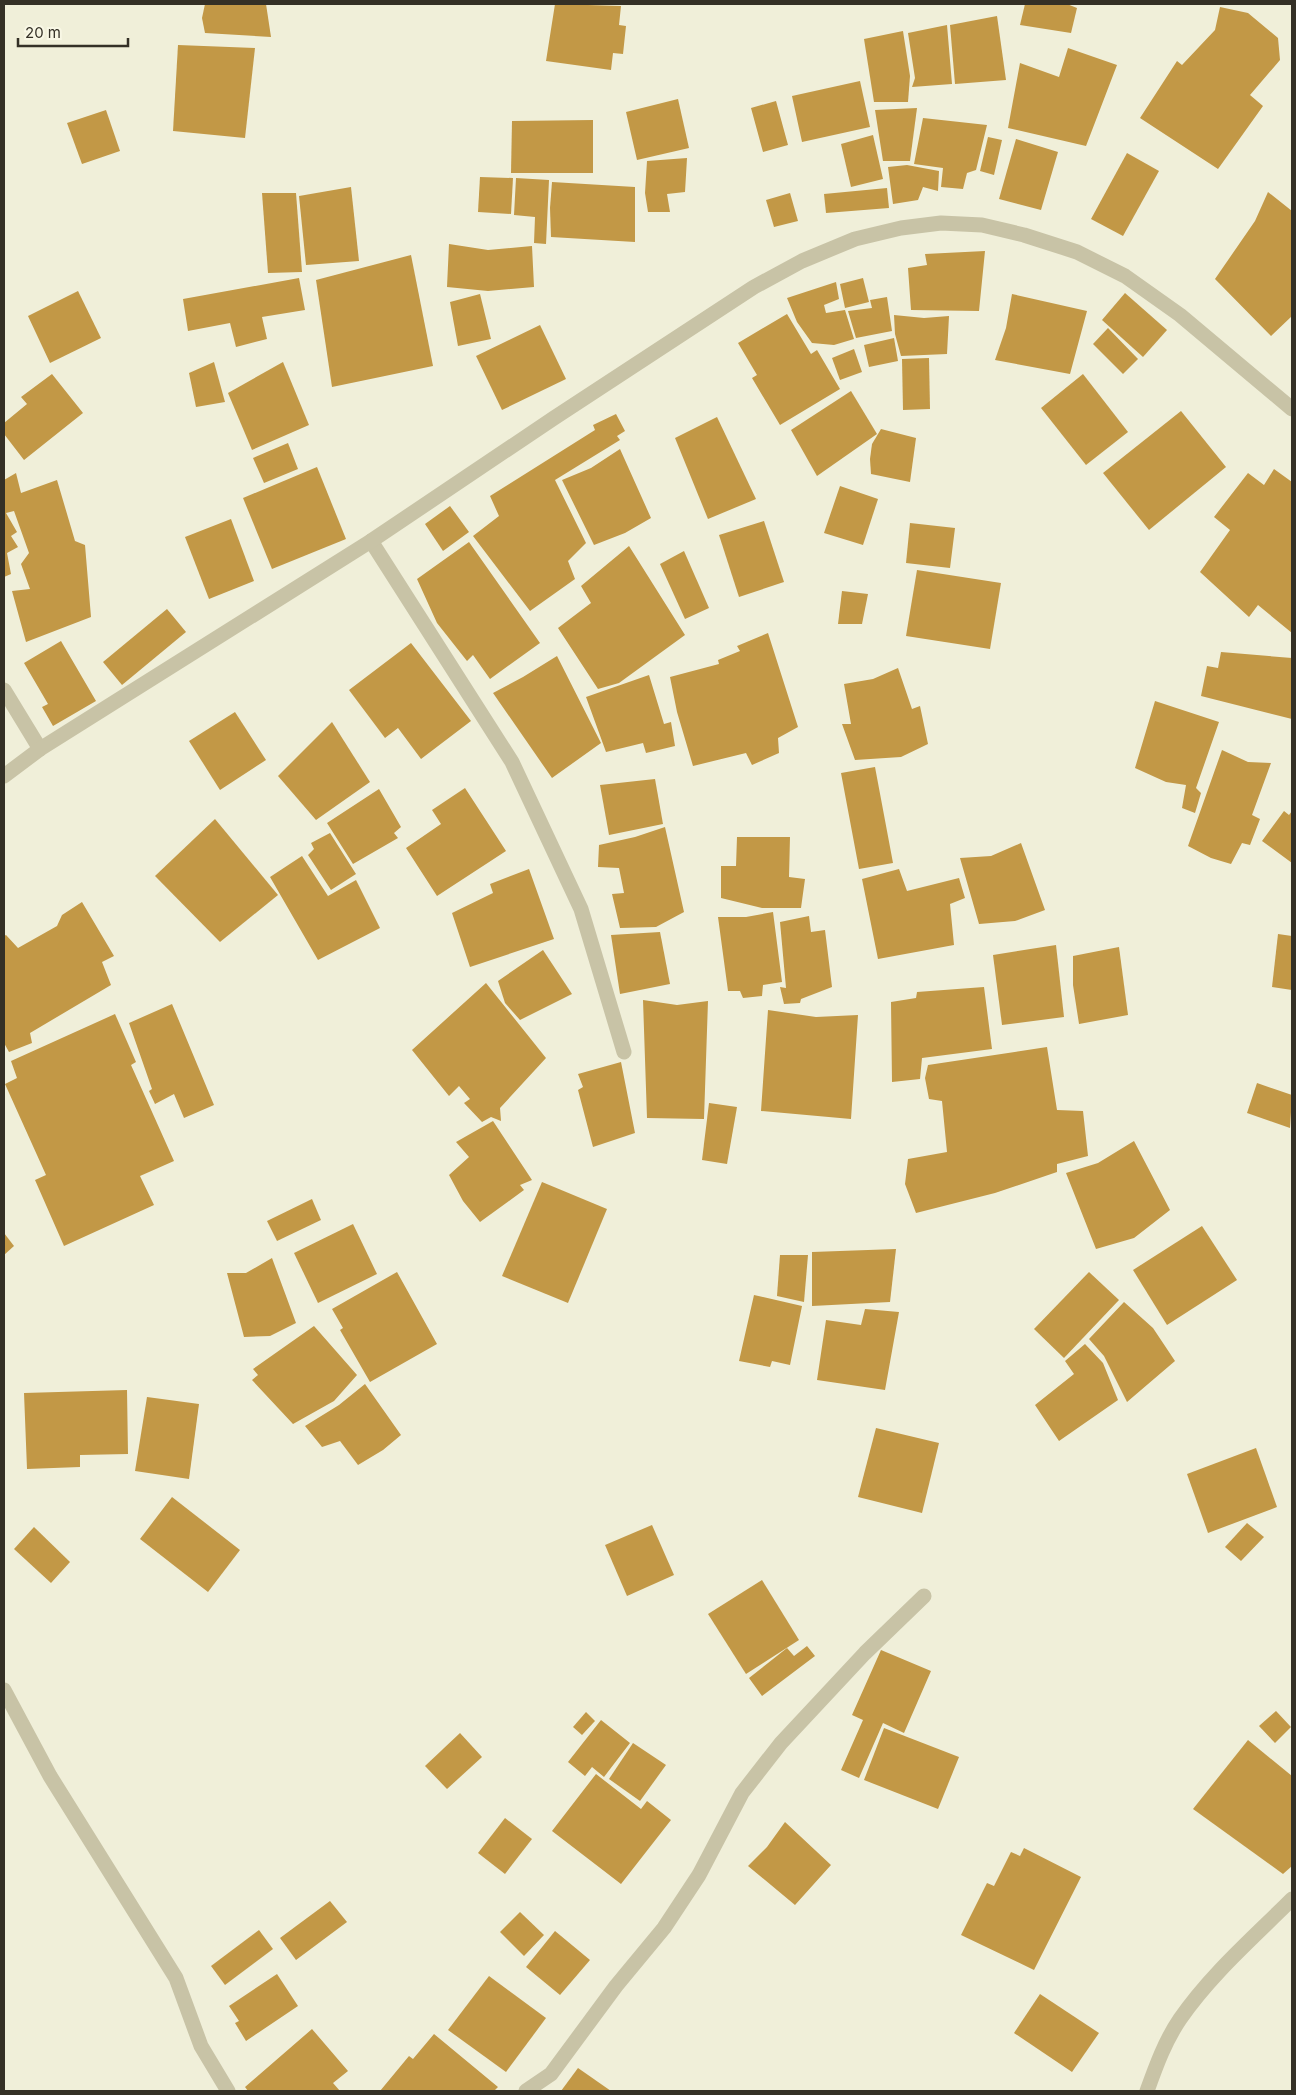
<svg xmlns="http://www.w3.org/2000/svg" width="1296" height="2095" font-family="Inter,sans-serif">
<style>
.building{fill:#c29846}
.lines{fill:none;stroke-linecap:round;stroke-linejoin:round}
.lane{stroke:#c8c3a6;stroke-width:15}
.street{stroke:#c8c3a6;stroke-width:15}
</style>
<rect width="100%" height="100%" fill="#f0efd9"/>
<!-- building -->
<g class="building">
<polygon points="205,4 266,4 271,37 205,33 202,18"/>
<polygon points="555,4 621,6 619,25 626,26 623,54 613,53 611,70 546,61"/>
<polygon points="1025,4 1067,4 1077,8 1071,33 1020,25"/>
<polygon points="1220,7 1248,13 1278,38 1280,60 1250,95 1263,106 1218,169 1140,118 1177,61 1182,65 1215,30"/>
<polygon points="997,16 1006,80 955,84 950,25"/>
<polygon points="947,25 952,84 912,87 915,78 908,33"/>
<polygon points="903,31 910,76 908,102 874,102 864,39"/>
<polygon points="178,45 255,48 245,138 173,131"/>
<polygon points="1068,48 1117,65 1086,146 1008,128 1020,63 1059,77"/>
<polygon points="860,81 870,127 802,142 792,96"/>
<polygon points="678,99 689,148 637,160 626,112"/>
<polygon points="776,101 788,145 763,152 751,108"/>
<polygon points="917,108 910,161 883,161 875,110"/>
<polygon points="106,110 120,151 82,164 67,123"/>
<polygon points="923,118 987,125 976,170 967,173 963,189 941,187 943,168 914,164"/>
<polygon points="593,120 593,173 511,173 512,121"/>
<polygon points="873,135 883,179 851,187 841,144"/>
<polygon points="988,137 1002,140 994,175 980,171"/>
<polygon points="1016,139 1058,152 1041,210 999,199"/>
<polygon points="1127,153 1159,171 1123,236 1091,219"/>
<polygon points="687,158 685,192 667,194 670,212 648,212 645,193 647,161"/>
<polygon points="907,165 939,171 938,191 923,187 918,200 893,204 888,167"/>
<polygon points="480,177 513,178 511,214 478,212"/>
<polygon points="516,178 549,180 546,244 534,243 535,217 514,215"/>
<polygon points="552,182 635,187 635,242 551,237 550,208"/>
<polygon points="351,187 359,261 306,265 299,196"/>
<polygon points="887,188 889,208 826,213 824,194"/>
<polygon points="1268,192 1292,211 1292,316 1271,336 1215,279 1255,221"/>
<polygon points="262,193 296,193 302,272 268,273"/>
<polygon points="790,193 798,221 774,227 766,200"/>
<polygon points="449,244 488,250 532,246 534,287 488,291 447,287"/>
<polygon points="985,251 979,311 911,310 908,268 927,265 925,254"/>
<polygon points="411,255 433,366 332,387 316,280"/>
<polygon points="299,278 305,310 262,317 267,339 236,347 230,323 188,331 183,299"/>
<polygon points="863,278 869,302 845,308 840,284"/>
<polygon points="836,282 839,299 824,305 826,313 845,310 854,339 834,345 812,343 797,322 787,298"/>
<polygon points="78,291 101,338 50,363 28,316"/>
<polygon points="1125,293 1167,330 1143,357 1102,320"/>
<polygon points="480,294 491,339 458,346 450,302"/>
<polygon points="1012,294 1087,311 1070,374 995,360 1006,328"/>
<polygon points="887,297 892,331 856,338 848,311 872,308 870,300"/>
<polygon points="787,314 811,354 817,350 840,389 780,425 752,378 757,375 738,343"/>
<polygon points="894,315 924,318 949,316 947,354 901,356 895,334"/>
<polygon points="540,325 566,379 502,410 476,356"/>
<polygon points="1108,328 1138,359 1123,374 1093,344"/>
<polygon points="894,338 898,361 869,367 864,345"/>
<polygon points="854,349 862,372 840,380 832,358"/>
<polygon points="929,358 930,409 903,410 902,359"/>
<polygon points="214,362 225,402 196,407 189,373"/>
<polygon points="283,362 309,425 252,450 228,393"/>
<polygon points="52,374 83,413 24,460 4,434 4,423 27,404 21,397"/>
<polygon points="1083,374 1128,432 1086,465 1041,408"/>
<polygon points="851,391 877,434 817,476 791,430"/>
<polygon points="1181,411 1226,467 1149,530 1103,473"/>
<polygon points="616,414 625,431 617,436 620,440 555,480 586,543 568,561 575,579 530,611 473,536 499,516 490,496 595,430 593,425"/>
<polygon points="717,417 756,499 708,519 675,438"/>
<polygon points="881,429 916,438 910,482 871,474 870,459 872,444"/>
<polygon points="288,443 298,469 264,483 253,458"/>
<polygon points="620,449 651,518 625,533 594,545 562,480 591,468"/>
<polygon points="317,467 346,539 272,569 243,498"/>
<polygon points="1274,469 1292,482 1292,633 1258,605 1249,617 1200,572 1230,530 1214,517 1248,473 1264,485"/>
<polygon points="16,473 21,493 57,480 75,541 85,545 91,617 26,642 12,591 30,589 21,564 29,553 14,511 6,513 17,532 11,536 18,547 7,553 11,574 4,577 4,480"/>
<polygon points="840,486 878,499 863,545 824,533"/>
<polygon points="450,506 469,532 443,551 425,524"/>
<polygon points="231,519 254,581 209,599 185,537"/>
<polygon points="764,521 784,582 739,597 719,535"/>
<polygon points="910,523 955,528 950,568 906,563"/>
<polygon points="469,542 540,643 490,679 473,655 467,661 437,623 417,579"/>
<polygon points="629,546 685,635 619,683 598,689 558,628 591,603 581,586"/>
<polygon points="684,551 709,608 685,619 660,564"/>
<polygon points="917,570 1001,583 990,649 906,636"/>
<polygon points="842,591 868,594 862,624 838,624"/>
<polygon points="167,609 186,632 122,685 103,662"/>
<polygon points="768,633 798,727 778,738 779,753 752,765 746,753 693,766 677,712 670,677 719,664 718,660 740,651 737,646"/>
<polygon points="61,641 96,701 53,726 42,707 48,704 24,663"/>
<polygon points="411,643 471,721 421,759 398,728 385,738 349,690"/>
<polygon points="1221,652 1292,658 1292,719 1201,696 1207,666 1218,668"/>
<polygon points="557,656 601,743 552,778 493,693 523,677"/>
<polygon points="898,668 912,709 920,706 928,744 901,757 855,760 842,724 851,724 844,684 873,679"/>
<polygon points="649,675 664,724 671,722 675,746 646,753 643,743 606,752 586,697"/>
<polygon points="1155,701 1219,722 1196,788 1201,793 1195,813 1182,808 1186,785 1166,782 1135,768"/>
<polygon points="235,712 266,760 220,790 189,741"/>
<polygon points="332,722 370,782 316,820 278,776"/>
<polygon points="1222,750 1248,762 1271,763 1252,815 1260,819 1250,845 1242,843 1231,864 1211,858 1188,846"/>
<polygon points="875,767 893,863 859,869 841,773"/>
<polygon points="655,779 663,824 609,835 600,785"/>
<polygon points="465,788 506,851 437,896 406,848 441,824 432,810"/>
<polygon points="379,789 401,827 394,833 398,838 353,864 327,823"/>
<polygon points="1284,811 1289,815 1292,811 1292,863 1262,841"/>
<polygon points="215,819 278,895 220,942 155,876"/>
<polygon points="665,827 684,912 656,927 620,928 612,894 624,893 619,868 598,867 599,845 635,837"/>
<polygon points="330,833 356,874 331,890 308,855 314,849 311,843"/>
<polygon points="737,837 790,837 789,877 805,879 801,908 762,908 721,898 721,866 736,866"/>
<polygon points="1021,843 1045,910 1015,921 979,924 960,858 991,856"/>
<polygon points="302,856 328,896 356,880 380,928 318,960 270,877"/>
<polygon points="529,869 554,939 470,967 452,913 493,893 490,884"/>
<polygon points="899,869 907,891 959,878 965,898 950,904 954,945 878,959 862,879"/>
<polygon points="82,902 114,956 102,962 111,985 30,1033 32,1043 9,1052 4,1043 4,936 6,935 18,948 57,926 62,915"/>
<polygon points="773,912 782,982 763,985 762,996 743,998 740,991 728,991 718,917 746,917"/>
<polygon points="809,916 811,932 825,930 832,987 801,999 800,1003 784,1004 780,987 786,988 780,922"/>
<polygon points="660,932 670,984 620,994 611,935"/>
<polygon points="1278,934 1292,936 1292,990 1272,987"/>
<polygon points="1056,945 1064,1017 1002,1025 993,955"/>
<polygon points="1119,947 1128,1015 1079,1024 1073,985 1073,956"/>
<polygon points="543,950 572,994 520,1020 505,1003 498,981"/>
<polygon points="486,983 546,1058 500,1108 501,1121 491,1117 482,1122 464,1103 470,1099 459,1086 449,1096 412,1050"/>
<polygon points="984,987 992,1049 922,1058 920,1079 892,1082 891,1002 916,998 917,992"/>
<polygon points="643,1000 677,1005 708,1001 704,1119 647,1118"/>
<polygon points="172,1004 214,1105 184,1118 174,1094 155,1104 149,1091 152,1089 129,1023"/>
<polygon points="768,1010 816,1017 858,1015 851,1119 761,1111"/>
<polygon points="115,1014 136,1062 131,1065 174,1161 140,1176 154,1205 64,1246 35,1180 46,1175 5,1084 17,1078 11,1061"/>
<polygon points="1047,1047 1057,1110 1083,1111 1088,1156 1057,1164 1057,1172 995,1193 916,1213 905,1184 908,1159 947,1152 942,1101 929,1099 925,1078 928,1065"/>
<polygon points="621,1062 635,1133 593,1147 578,1090 583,1087 578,1074"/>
<polygon points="1257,1083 1292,1095 1290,1128 1247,1113"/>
<polygon points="709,1103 737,1107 727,1164 702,1160"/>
<polygon points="493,1121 532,1180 520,1185 524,1190 480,1222 463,1201 449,1175 469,1157 456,1142"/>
<polygon points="1134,1141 1170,1210 1134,1238 1096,1249 1066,1173 1098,1163"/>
<polygon points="542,1182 607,1209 568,1303 502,1276"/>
<polygon points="312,1199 321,1220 277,1241 267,1221"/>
<polygon points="353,1224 377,1274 318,1303 294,1253"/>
<polygon points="1202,1226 1237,1280 1167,1325 1133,1270"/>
<polygon points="4,1233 14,1246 4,1255"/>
<polygon points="896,1249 890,1302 812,1306 812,1252"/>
<polygon points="780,1255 808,1255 804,1302 777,1296"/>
<polygon points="272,1258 296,1323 270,1336 244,1337 227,1273 246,1273"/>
<polygon points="397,1272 437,1344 370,1382 340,1330 343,1328 332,1309"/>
<polygon points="1089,1272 1119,1300 1064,1358 1034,1329"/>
<polygon points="754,1295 802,1306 790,1365 772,1361 770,1367 739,1361"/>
<polygon points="1124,1302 1153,1328 1175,1361 1127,1402 1104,1356 1089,1339"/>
<polygon points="865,1309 899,1312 885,1390 817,1380 826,1320 861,1325"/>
<polygon points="314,1326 357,1375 334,1401 293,1424 252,1380 258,1375 253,1369"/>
<polygon points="1085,1344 1103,1363 1118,1400 1059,1441 1035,1405 1074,1374 1065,1361"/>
<polygon points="365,1384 401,1435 383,1450 358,1465 340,1441 322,1447 305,1426 339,1405"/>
<polygon points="127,1390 128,1454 80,1455 80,1467 27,1469 24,1393"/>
<polygon points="147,1397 199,1404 189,1479 135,1471"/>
<polygon points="876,1428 939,1443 922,1513 858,1497"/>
<polygon points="1256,1448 1277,1507 1208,1533 1187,1474"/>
<polygon points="172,1497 240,1550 208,1592 140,1539"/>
<polygon points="1247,1523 1264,1537 1241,1561 1225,1547"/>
<polygon points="652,1525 674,1575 627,1596 605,1545"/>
<polygon points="34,1527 70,1562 51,1583 14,1549"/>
<polygon points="762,1580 799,1640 746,1674 708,1614"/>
<polygon points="807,1646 815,1656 762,1696 749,1678 787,1648 794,1656"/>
<polygon points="881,1650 931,1671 904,1733 883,1723 859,1778 841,1770 863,1720 852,1715"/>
<polygon points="1276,1711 1291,1727 1275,1743 1259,1726"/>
<polygon points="586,1712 595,1721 582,1735 573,1727"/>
<polygon points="601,1720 630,1743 604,1777 592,1767 585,1776 568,1762"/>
<polygon points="884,1728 959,1757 938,1809 864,1780"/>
<polygon points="460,1733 482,1757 447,1789 425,1766"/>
<polygon points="1248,1740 1292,1776 1292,1866 1283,1874 1193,1809"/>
<polygon points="633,1743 666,1765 640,1801 609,1779"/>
<polygon points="596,1774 641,1809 647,1801 671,1820 621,1884 552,1831"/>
<polygon points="505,1818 532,1839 505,1874 478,1853"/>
<polygon points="785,1822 831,1865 795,1905 748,1866 767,1847"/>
<polygon points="1024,1848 1081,1877 1034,1970 961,1935 987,1883 994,1886 1011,1852 1020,1856"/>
<polygon points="330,1901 347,1922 296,1960 280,1938"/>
<polygon points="520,1912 544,1935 524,1956 500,1932"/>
<polygon points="259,1930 273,1949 225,1985 211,1966"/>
<polygon points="555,1931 590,1960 560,1995 526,1967"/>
<polygon points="277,1974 298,2006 246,2041 235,2023 239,2021 229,2006"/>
<polygon points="489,1976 546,2018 506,2072 448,2030"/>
<polygon points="1040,1994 1099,2033 1072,2072 1014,2033"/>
<polygon points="312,2029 348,2071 333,2083 340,2091 248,2091 245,2087"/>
<polygon points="434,2034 498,2087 494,2091 380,2091 409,2056 413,2059"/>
<polygon points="578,2068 611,2091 561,2091"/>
</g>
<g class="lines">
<!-- lane -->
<g class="lane">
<polyline points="371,541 512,762 581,909 624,1052"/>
<polyline points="4,690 40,749"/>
</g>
<!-- street -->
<g class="street">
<polyline points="4,776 40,749 371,541 554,418 754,287 802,261 855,239 901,228 941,223 982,225 1024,235 1077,252 1125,276 1180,315 1292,409"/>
<polyline points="4,1690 50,1776 176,1978 201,2046 228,2091"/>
<polyline points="526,2091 551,2074 616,1986 664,1928 699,1875 742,1793 781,1743 865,1653 924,1596"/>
<path d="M1147 2091C1156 2066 1165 2041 1180 2019 1211 1974 1254 1937 1292 1899"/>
</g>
</g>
<!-- border -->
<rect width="1296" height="2095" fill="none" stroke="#343026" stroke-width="10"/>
<!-- scale -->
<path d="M18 38v8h110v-8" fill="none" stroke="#343026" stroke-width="2.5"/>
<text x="25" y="38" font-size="15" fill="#343026" stroke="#f8f7e5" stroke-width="4" paint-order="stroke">20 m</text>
</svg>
